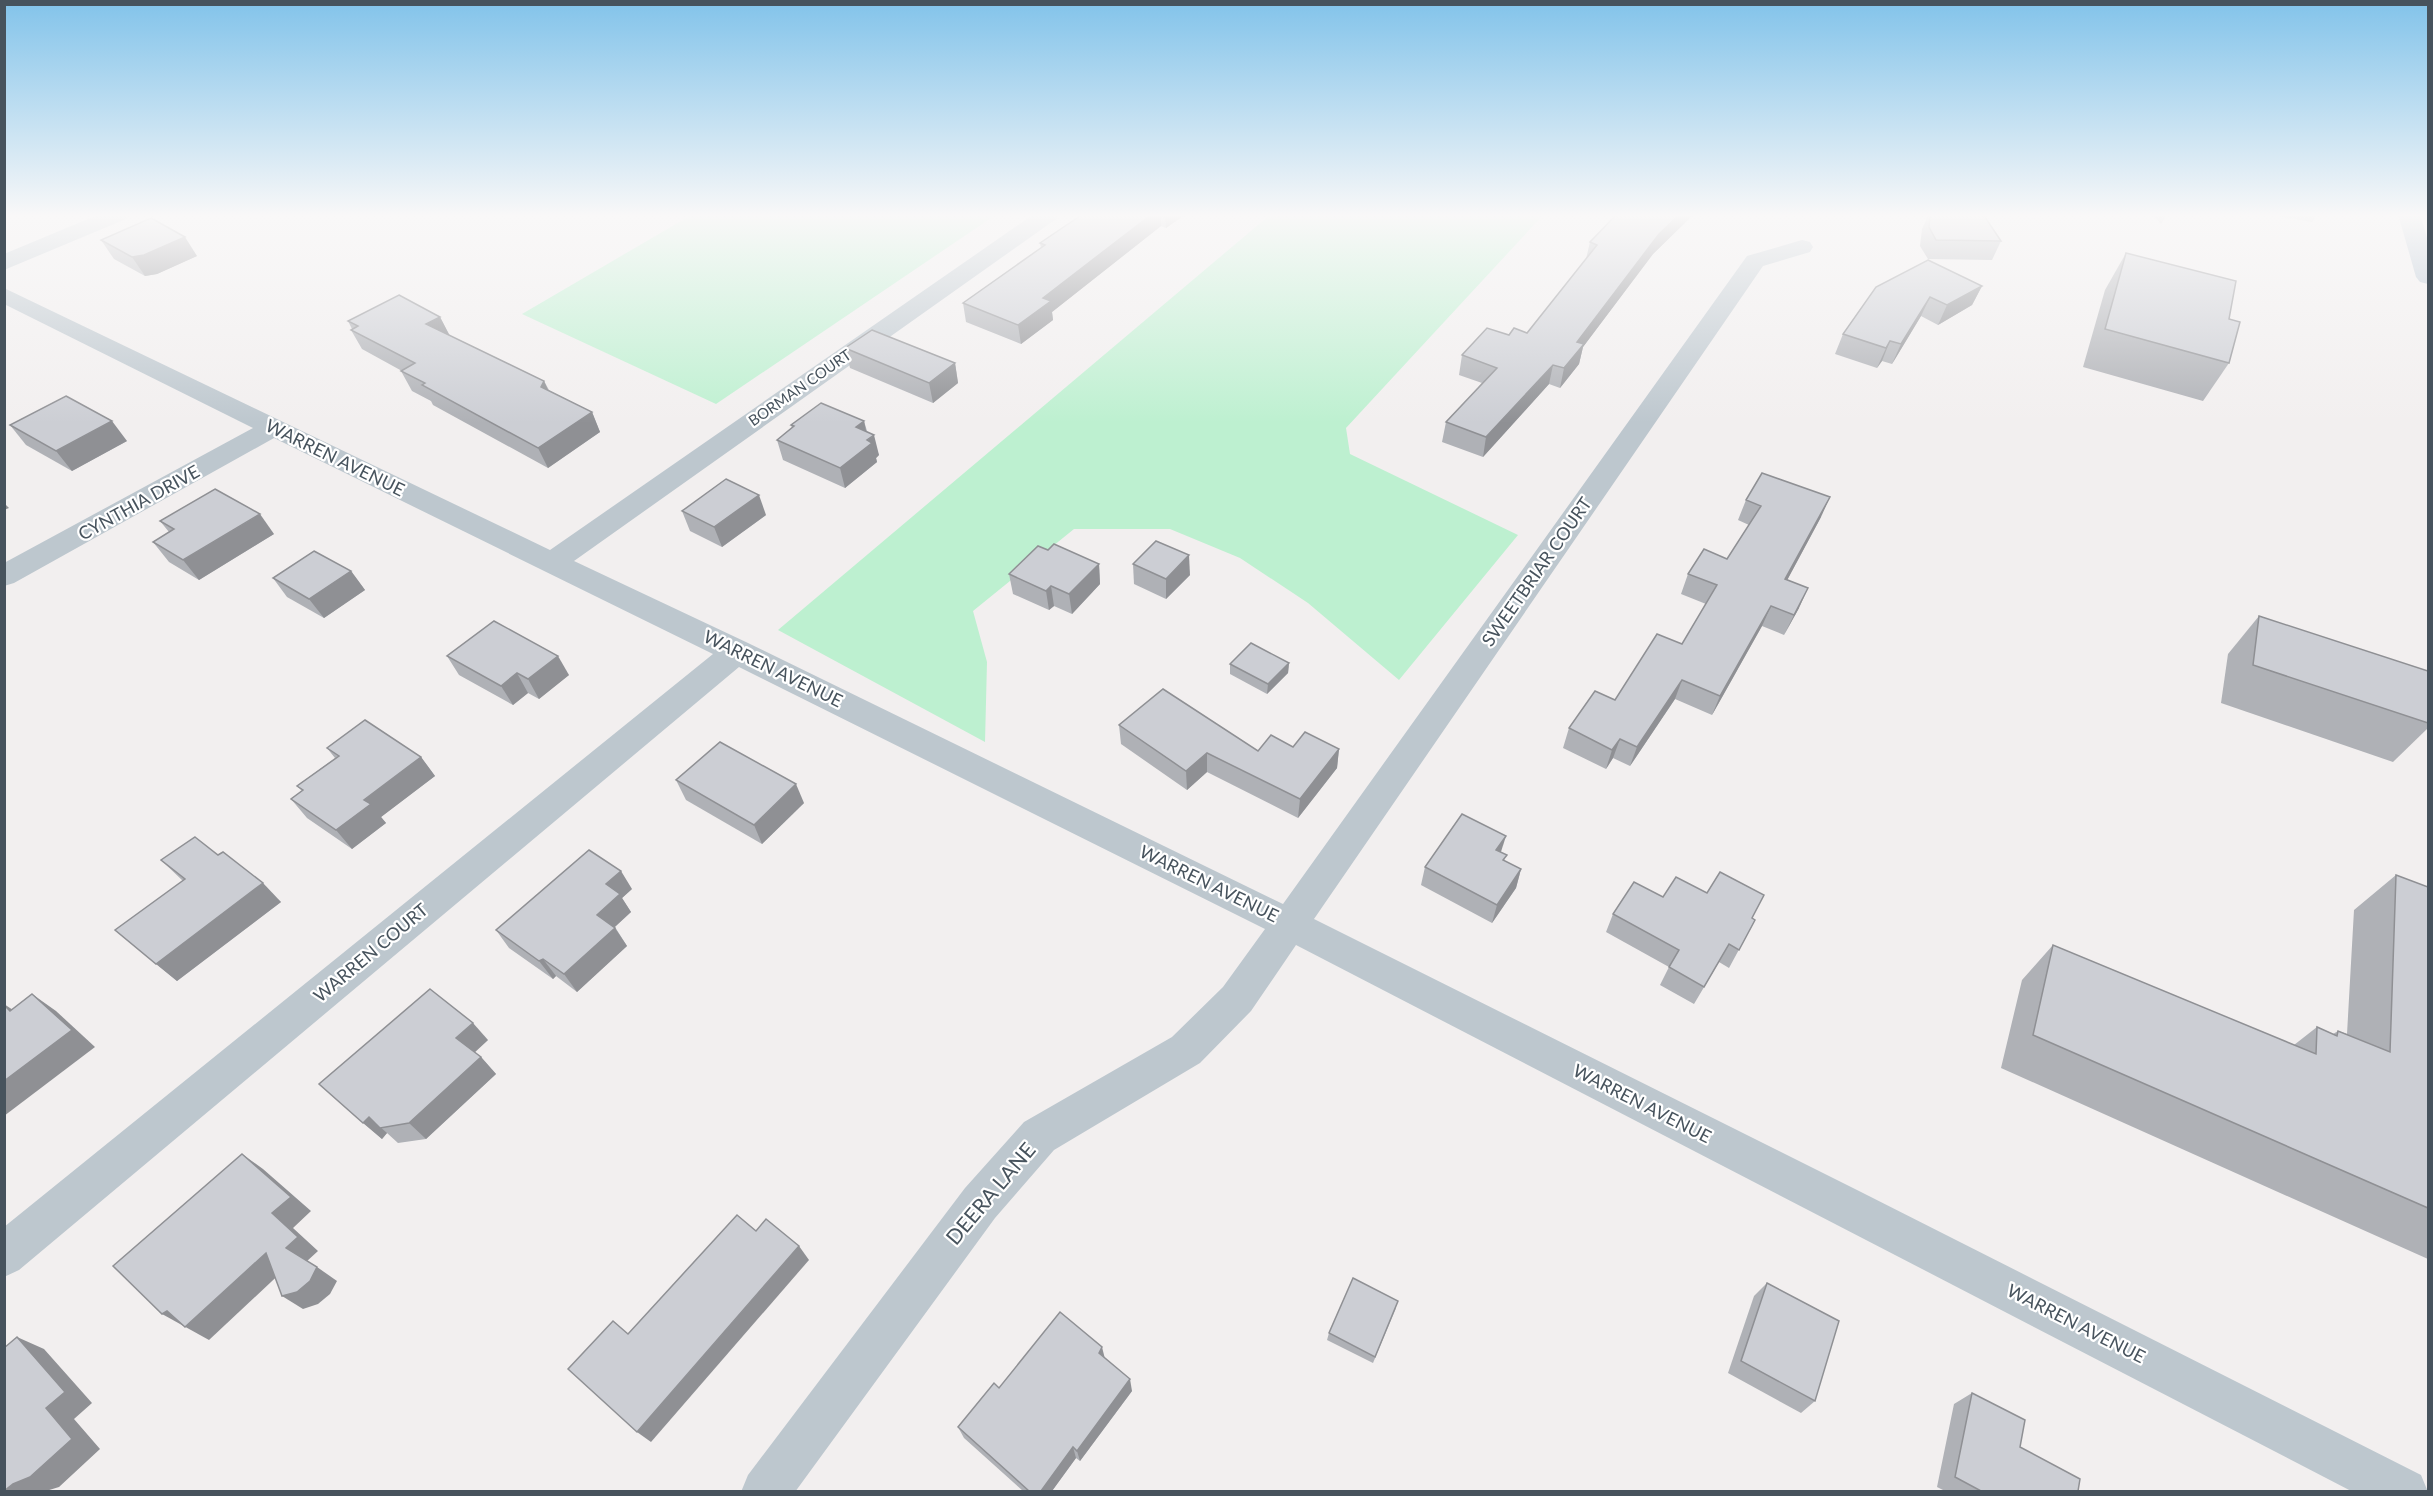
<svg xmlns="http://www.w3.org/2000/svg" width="2433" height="1496" font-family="Lato,sans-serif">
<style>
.green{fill:#bdf0d0}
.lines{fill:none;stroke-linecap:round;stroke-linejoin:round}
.minor{fill:#bdc7ce;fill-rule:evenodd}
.major{fill:#afbfce;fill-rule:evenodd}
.wall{fill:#afb1b6}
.shaded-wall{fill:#8f9094}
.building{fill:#ccced4;stroke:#8f9094;stroke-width:1.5}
.labels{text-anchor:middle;stroke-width:4.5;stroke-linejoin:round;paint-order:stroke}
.far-street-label{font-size:15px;fill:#47535d;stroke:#fff}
.street-label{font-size:18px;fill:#47535d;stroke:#fff}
.near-street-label{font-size:21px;fill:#47535d;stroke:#fff}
</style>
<rect width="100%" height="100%" fill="#f2efef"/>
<!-- green -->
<g class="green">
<polygon points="693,214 997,214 716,404 522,314"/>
<polygon points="1271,214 1544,214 1346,428 1350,454 1518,535 1399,680 1308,603 1240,558 1170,529 1074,529 973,611 987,662 985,742 778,630"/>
</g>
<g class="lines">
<!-- minor -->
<g class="minor">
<polygon points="100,214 129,214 126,219 4,270 4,254"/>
<polygon points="1034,214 1059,214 1056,219 574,561 748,643 1283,904 1747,256 1802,240 1810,242 1813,247 1810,252 1763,266 1314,919 1861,1192 2421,1475 2428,1492 2353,1492 1296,945 1251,1011 1200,1063 1054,1150 995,1218 795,1492 741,1492 748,1475 965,1188 1024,1122 1172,1037 1223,987 1265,929 739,667 19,1270 4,1277 4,1227 713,654 274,438 14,583 4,586 4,563 253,428 4,304 4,288 550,550"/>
</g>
<!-- major -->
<polygon class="major" points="2398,214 2420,214 2428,241 2428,284 2420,282 2416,277"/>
</g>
<!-- wall -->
<g class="wall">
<polygon points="1083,214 1186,214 1166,228 1161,226 1052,312 1053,320 1021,344 966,322 963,303 1041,248 1040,243"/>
<polygon points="1617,214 1694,214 1653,254 1583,347 1579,364 1560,388 1549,384 1483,457 1442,442 1446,422 1482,383 1459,375 1462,355 1509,335 1527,333 1586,259 1590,242"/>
<polygon points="1929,214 1983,214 2001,241 1992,260 1928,259 1920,246 1922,229"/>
<polygon points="2152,214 2167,214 2161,224"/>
<polygon points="2276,214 2317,214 2312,222 2277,216"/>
<polygon points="101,240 197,256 157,274 145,276 114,259"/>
<polygon points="2126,253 2229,319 2229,363 2203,401 2083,367 2105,290"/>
<polygon points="1982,286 1972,305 1938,325 1921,316 1892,364 1882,361 1877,368 1835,354 1843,334 1876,287"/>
<polygon points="440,317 449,335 544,381 549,390 592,412 600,432 548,468 433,405 431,401 412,391 401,371 402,371 362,349 351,330 352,329 348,321"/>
<polygon points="845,348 955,363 958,383 933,403 850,368"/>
<polygon points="864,421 867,431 879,455 876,458 877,462 845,488 783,460 777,440 792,428 791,425"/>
<polygon points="10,425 127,441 72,471 26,445"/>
<polygon points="1746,500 1821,517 1787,580 1799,608 1784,635 1762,626 1712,715 1675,699 1630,766 1613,758 1606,769 1563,748 1569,728 1615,700 1682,644 1706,604 1681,594 1688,574 1727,559 1749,525 1738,520"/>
<polygon points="682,511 766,515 722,547 690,531"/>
<polygon points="160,521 274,534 199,580 169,562 153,542 169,532"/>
<polygon points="1048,550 1099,564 1100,584 1072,614 1054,606 1049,610 1013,594 1009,574"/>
<polygon points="1133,564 1190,575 1166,599 1134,584"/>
<polygon points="351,571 365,590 324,618 287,597 273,578"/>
<polygon points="2259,616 2428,723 2428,728 2393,762 2221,703 2228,654"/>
<polygon points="447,656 569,675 539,699 528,693 513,705 459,675"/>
<polygon points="1289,663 1288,673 1267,694 1230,674 1230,664"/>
<polygon points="1119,725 1258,751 1293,747 1339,749 1337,768 1298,818 1207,772 1187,790 1121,744"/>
<polygon points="327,748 421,757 435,776 381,817 386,823 352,849 307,818 291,799 302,791 297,786 335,758"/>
<polygon points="676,780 804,803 762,844 686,800"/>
<polygon points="1501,852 1505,861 1521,869 1516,888 1492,923 1421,885 1425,867"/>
<polygon points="218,855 281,902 177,981 115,930 183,881 161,860"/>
<polygon points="2396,875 2428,887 2428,1259 2001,1068 2022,980 2053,945 2294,1045 2317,1027 2333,1034 2338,1031 2347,1034 2354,910"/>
<polygon points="632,889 622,898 631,912 615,927 627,946 577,992 556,976 553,979 509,948 496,930"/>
<polygon points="1663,897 1752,918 1755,920 1729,968 1719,962 1694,1004 1660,985 1669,967 1606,932 1613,914"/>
<polygon points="488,1040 474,1052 481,1057 496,1074 426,1139 398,1143 387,1133 382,1139 319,1084"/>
<polygon points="1767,1283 1815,1401 1801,1413 1728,1373 1754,1296"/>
<polygon points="1396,1308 1373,1363 1327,1340 1329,1333"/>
<polygon points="1105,1358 1132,1391 1080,1461 1076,1458 1052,1491 1023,1491 964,1438 958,1427 999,1388"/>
<polygon points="1972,1393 2020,1447 2078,1491 1945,1491 1937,1487 1954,1404"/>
</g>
<!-- shaded-wall -->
<g class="shaded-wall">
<polygon points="1152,214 1161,214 1161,226 1052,312 1053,320 1021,344 1018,325 1043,298"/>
<polygon points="1165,214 1186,214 1166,228"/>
<polygon points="1680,214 1694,214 1653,254 1583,347 1579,364 1560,388 1564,368 1577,342 1659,234"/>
<polygon points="185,237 197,256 157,274 145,276 132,257"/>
<polygon points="1982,286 1972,305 1938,325 1947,305"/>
<polygon points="1930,297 1921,316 1892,364 1901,344"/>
<polygon points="440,317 450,336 426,324"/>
<polygon points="1890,341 1882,361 1877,368 1886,348"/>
<polygon points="955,363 958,383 933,403 929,383"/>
<polygon points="1553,365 1549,384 1483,457 1486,437"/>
<polygon points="544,381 553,401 541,387"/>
<polygon points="592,412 600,432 548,468 538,448"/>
<polygon points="112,421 127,441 72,471 56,451"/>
<polygon points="864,421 868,440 874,435 879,455 876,458 877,462 845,488 840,468 856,427"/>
<polygon points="759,495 766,515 722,547 714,527"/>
<polygon points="1830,497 1821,517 1777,599 1785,579"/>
<polygon points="4,503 9,508 4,510"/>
<polygon points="260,514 274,534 199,580 183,560"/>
<polygon points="1189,555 1190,575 1166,599 1166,579"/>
<polygon points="1099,564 1100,584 1072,614 1069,594"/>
<polygon points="351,571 365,590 324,618 309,599"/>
<polygon points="1051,586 1054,606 1049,610 1046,591"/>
<polygon points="1808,588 1799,608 1784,635 1794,615"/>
<polygon points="1771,606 1762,626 1712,715 1720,696"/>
<polygon points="558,656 569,675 539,699 528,679"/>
<polygon points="1289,663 1288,673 1267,694 1268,684"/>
<polygon points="517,673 528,693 513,705 501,686"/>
<polygon points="1682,680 1675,699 1630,766 1637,747"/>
<polygon points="1620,739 1613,758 1606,769 1612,750"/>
<polygon points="1339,749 1337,768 1298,818 1300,799"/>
<polygon points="1207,753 1207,772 1187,790 1186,771"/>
<polygon points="421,757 435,776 381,817 386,823 352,849 336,830 364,800"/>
<polygon points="796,784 804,803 762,844 754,825"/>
<polygon points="1506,836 1500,855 1496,850"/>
<polygon points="1521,869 1516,888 1492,923 1497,905"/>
<polygon points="621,871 632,889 622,898 631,912 608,933 597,915 606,884"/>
<polygon points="263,883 281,902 177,981 156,964"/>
<polygon points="615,928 627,946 577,992 564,974"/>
<polygon points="543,959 556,976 553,979 539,961"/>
<polygon points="32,994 56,1011 95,1047 4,1116 4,1081"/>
<polygon points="4,1004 22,1016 10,1011 4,1005"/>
<polygon points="473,1023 488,1040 472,1055 456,1038"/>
<polygon points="481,1057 496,1074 426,1139 409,1123"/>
<polygon points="369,1117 387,1133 382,1139 363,1123"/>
<polygon points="242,1154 263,1169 311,1211 293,1228 318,1251 306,1262 286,1248 272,1213"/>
<polygon points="799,1246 809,1260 651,1442 637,1432"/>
<polygon points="266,1253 287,1267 209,1340 162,1314 167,1311"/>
<polygon points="317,1267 337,1281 330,1294 318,1304 303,1309 282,1296"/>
<polygon points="17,1337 44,1349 92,1403 74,1419 100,1449 59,1487 46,1491 4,1491 13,1484 46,1408"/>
<polygon points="1102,1347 1105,1359 1099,1353"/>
<polygon points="1130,1379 1132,1391 1080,1461 1077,1451"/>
<polygon points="1073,1447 1076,1458 1052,1491 1041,1491"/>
</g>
<!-- building -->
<g class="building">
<polygon points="1083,214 1152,214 1043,298 1051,301 1018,325 963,303 1045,245 1040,243"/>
<polygon points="1617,214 1680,214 1659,234 1577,342 1584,344 1564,368 1553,365 1486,437 1446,422 1497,368 1462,355 1487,328 1509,335 1514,328 1527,333 1597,245 1590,242"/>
<polygon points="1930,214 1983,214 2001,241 1936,240 1929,227"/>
<polygon points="151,218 185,237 144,255 132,257 101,240"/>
<polygon points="2126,253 2236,281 2229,319 2240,322 2229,363 2105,329"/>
<polygon points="1928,260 1982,286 1947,305 1930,297 1901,344 1890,341 1886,348 1843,334 1876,287"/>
<polygon points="399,295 440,317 426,324 544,381 541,387 592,412 538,448 422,385 425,383 401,371 415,363 351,330 358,326 348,321"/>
<polygon points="872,330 955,363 929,383 845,348"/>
<polygon points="66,396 112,421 56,451 10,425"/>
<polygon points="821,403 864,421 856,427 874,435 867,440 872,443 840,468 777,440 794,426 791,425"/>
<polygon points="1762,473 1830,497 1785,579 1808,588 1794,615 1771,606 1720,696 1682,680 1637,747 1620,739 1612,750 1569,728 1595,691 1615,700 1657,634 1682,644 1717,585 1688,574 1704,549 1727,559 1761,506 1746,500"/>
<polygon points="726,479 759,495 714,527 682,511"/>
<polygon points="215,489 260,514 183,560 153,542 174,529 160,521"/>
<polygon points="1156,541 1189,555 1166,579 1133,564"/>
<polygon points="1054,544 1099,564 1069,594 1051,586 1046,591 1009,574 1038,546 1048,550"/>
<polygon points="314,551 351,571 309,599 273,578"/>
<polygon points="2259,616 2428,671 2428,723 2253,665"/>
<polygon points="494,621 558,656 528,679 517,673 501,686 447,656"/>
<polygon points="1251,643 1289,663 1268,684 1230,664"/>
<polygon points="1163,689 1258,751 1271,735 1293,747 1305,732 1339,749 1300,799 1207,753 1186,771 1119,725"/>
<polygon points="365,720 421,757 364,800 371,804 336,830 291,799 303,790 297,786 339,756 327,748"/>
<polygon points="720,742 796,784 754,825 676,780"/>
<polygon points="1462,814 1506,836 1496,850 1507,855 1503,860 1521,869 1497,905 1425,867"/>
<polygon points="195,837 218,855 223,852 263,883 156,964 115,930 185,879 161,860"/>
<polygon points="589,850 621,871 606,884 620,894 597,915 615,928 564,974 543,959 539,961 496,930"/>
<polygon points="1720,872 1764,895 1752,918 1755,920 1739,950 1729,944 1704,987 1669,967 1679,950 1613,914 1634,882 1663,897 1676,877 1707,893"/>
<polygon points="2396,875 2428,887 2428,1208 2033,1035 2053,945 2316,1054 2317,1027 2337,1036 2338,1031 2390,1052"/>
<polygon points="430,989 473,1023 456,1038 481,1057 409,1123 380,1128 369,1117 363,1123 319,1084"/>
<polygon points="32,994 72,1030 4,1081 4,1005 10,1011"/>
<polygon points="242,1154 291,1197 272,1213 298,1237 286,1248 317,1267 310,1281 297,1292 282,1296 266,1253 185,1327 167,1311 162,1314 113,1266"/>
<polygon points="737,1215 756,1231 766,1219 799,1246 637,1432 568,1369 613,1321 628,1334"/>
<polygon points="1353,1278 1398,1301 1375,1357 1329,1333"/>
<polygon points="1767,1283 1839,1321 1815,1401 1741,1361"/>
<polygon points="1060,1312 1102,1347 1099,1353 1130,1379 1077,1451 1073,1447 1041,1491 1029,1491 958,1427 994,1383 999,1388"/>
<polygon points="17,1337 65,1392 46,1408 72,1439 30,1477 13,1484 4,1491 4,1348"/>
<polygon points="1972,1393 2025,1420 2020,1447 2080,1479 2078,1491 1981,1491 1955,1477"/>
</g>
<!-- sky -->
<linearGradient id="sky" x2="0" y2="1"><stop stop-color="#82c3ea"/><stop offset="0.51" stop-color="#f9f8f8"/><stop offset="1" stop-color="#f9f8f8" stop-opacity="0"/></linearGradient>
<rect width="2433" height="423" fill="url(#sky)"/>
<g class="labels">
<!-- far-street labels -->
<g class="far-street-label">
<text transform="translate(800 388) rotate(-35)" y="5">BORMAN COURT</text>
</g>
<!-- street labels -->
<g class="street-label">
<text transform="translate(335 458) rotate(26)" y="6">WARREN AVENUE</text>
<text transform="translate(139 503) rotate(-29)" y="6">CYNTHIA DRIVE</text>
<text transform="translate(1537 572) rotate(-55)" y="6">SWEETBRIAR COURT</text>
<text transform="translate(773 669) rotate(26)" y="6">WARREN AVENUE</text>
<text transform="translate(1209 884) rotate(26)" y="6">WARREN AVENUE</text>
<text transform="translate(371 953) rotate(-40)" y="6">WARREN COURT</text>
<text transform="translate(1642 1104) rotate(27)" y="6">WARREN AVENUE</text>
<text transform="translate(2076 1324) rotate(27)" y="6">WARREN AVENUE</text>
</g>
<!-- near-street labels -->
<g class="near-street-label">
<text transform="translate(991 1194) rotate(-50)" y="7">DEERA LANE</text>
</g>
</g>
<!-- border -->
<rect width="2433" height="1496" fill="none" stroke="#47535d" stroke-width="12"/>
</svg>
